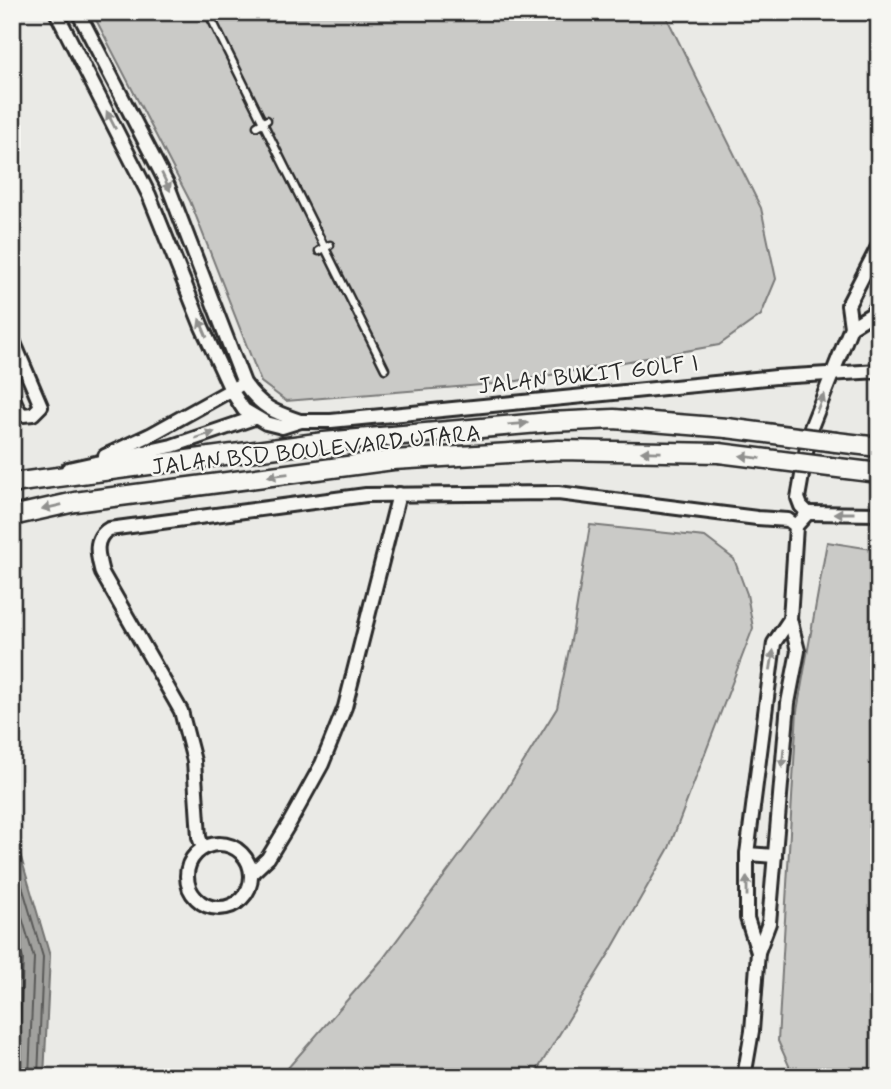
<svg xmlns="http://www.w3.org/2000/svg" width="891" height="1089" font-family="Mynerve,sans-serif">
<style>
.green{fill:#cacac7;stroke:#7a7a79;stroke-width:2}
.water{fill:#a1a19e;stroke:#727270;stroke-width:2}
.lines{fill:none;stroke-linecap:round;stroke-linejoin:round}
.shore{stroke:#5a5a59;stroke-width:2}
.service-casing{stroke:#2b2b2b;stroke-width:11}
.minor-casing{stroke:#2b2b2b;stroke-width:18}
.secondary-casing{stroke:#2b2b2b;stroke-width:23}
.service{stroke:#f6f6f2;stroke-width:6}
.minor{stroke:#f6f6f2;stroke-width:12}
.secondary{stroke:#f6f6f2;stroke-width:18}
.secondary-bridge-casing{stroke:#2b2b2b;stroke-width:23;stroke-linecap:butt}
.secondary-bridge{stroke:#f6f6f2;stroke-width:18}
.oneway{fill:#90908e}
.labels{text-anchor:middle;stroke-width:5;stroke-linejoin:round;paint-order:stroke}
.street-label{font-size:23px;fill:#2b2b2b;stroke:#f6f6f2}
</style>
<rect width="100%" height="100%" fill="#eaeae6"/>
<filter id="ink" filterUnits="userSpaceOnUse"><feTurbulence type="fractalNoise" baseFrequency=".0143" numOctaves="2"/><feDisplacementMap in="SourceGraphic" scale="14" xChannelSelector="R" yChannelSelector="G"/><feConvolveMatrix kernelMatrix="1 2 1 2 8 2 1 2 1" color-interpolation-filters="sRGB"/></filter>
<g filter="url(#ink)">
<!-- green -->
<g class="green">
<polygon points="92,12 664,12 761,208 776,279 761,315 719,345 506,383 286,401 261,382 190,201"/>
<polygon points="590,525 705,537 734,559 747,594 753,628 669,848 610,952 533,1077 280,1077 382,960 497,805 557,708 573,630"/>
<polygon points="827,542 872,549 875,643 879,670 879,1077 794,1077 778,1041 797,711"/>
</g>
<!-- water -->
<polygon class="water" points="12,827 50,956 44,1077 12,1077"/>
<g class="lines">
<!-- shore -->
<g class="shore">
<polyline points="12,852 43,957 38,1077"/>
<polyline points="12,884 34,958 29,1077"/>
<polyline points="12,921 23,959 18,1077"/>
</g>
<!-- service casing -->
<g class="service-casing">
<g id="service">
<polyline points="208,12 385,369"/>
<polyline points="257,126 267,120"/>
<polyline points="319,251 330,245"/>
</g>
</g>
<!-- minor casing -->
<g class="minor-casing">
<g id="minor">
<polyline points="56,12 149,195 202,327 231,390 244,410 266,423 282,427 301,421 331,421 776,377 879,371"/>
<path d="M78 12 168 186 244 383C261 407 273 412 300 421"/>
<polyline points="851,327 872,314 879,303"/>
<polyline points="12,338 41,406 33,414 23,415 19,411 12,396"/>
<polyline points="105,456 150,435 238,386"/>
<polyline points="68,469 172,446 254,418"/>
<polyline points="808,513 801,506 798,498 810,430 851,327 848,305 879,245"/>
<polyline points="808,513 879,514"/>
<circle cx="219" cy="876" r="32"/>
<path d="M203 848 199 837 194 761 181 711 102 573C98 557 92 539 109 529L366 495 558 493 757 518 788 520 796 526"/>
<polyline points="747,854 775,856"/>
<polyline points="251,874 268,858 290,822 322,764 345,707 399,494"/>
<polyline points="758,952 747,918 747,854 774,643 790,619"/>
<polyline points="744,1077 752,1031 758,952 769,923 788,703 798,651 790,619 796,526 808,513"/>
</g>
</g>
<!-- secondary casing -->
<g class="secondary-casing">
<g id="secondary">
<polyline points="836,442 879,447"/>
<polyline points="830,467 879,473"/>
<polyline points="12,485 20,482 324,442 550,422 614,419 727,428"/>
<polyline points="12,516 75,502 393,460 559,450 719,453"/>
</g>
</g>
<!-- service -->
<use href="#service" class="service"/>
<!-- minor -->
<use href="#minor" class="minor"/>
<!-- secondary -->
<use href="#secondary" class="secondary"/>
<!-- secondary-bridge casing -->
<g class="secondary-bridge-casing">
<g id="secondary-bridge">
<polyline points="727,428 836,442"/>
<polyline points="719,453 830,467"/>
</g>
</g>
<!-- secondary-bridge -->
<use href="#secondary-bridge" class="secondary-bridge"/>
</g>
<!-- one-way arrows -->
<defs><path id="oneway-solid" d="M-6-.8H1V-3.2L6.5 0L1 3.2V.8H-6Z" transform="scale(1.75)"/></defs>
<g class="oneway">
<use href="#oneway-solid" transform="translate(111 120) rotate(-117)"/>
<use href="#oneway-solid" transform="translate(166 182) rotate(65)"/>
<use href="#oneway-solid" transform="translate(203 328) rotate(-113)"/>
<use href="#oneway-solid" transform="translate(820 403) rotate(-68)"/>
<use href="#oneway-solid" transform="translate(518 424) rotate(-5)"/>
<use href="#oneway-solid" transform="translate(205 435) rotate(-18)"/>
<use href="#oneway-solid" transform="translate(651 452) rotate(-179)"/>
<use href="#oneway-solid" transform="translate(750 457) rotate(-173)"/>
<use href="#oneway-solid" transform="translate(278 475) rotate(173)"/>
<use href="#oneway-solid" transform="translate(52 507) rotate(167)"/>
<use href="#oneway-solid" transform="translate(844 513) rotate(-180)"/>
<use href="#oneway-solid" transform="translate(772 660) rotate(-81)"/>
<use href="#oneway-solid" transform="translate(783 758) rotate(95)"/>
<use href="#oneway-solid" transform="translate(747 886) rotate(-90)"/>
</g>
</g>
<g class="labels">
<!-- street labels -->
<g class="street-label">
<text transform="translate(588 374) rotate(-6)" y="8">JALAN BUKIT GOLF I</text>
<text transform="translate(316 449) rotate(-6)" y="8">JALAN BSD BOULEVARD UTARA</text>
</g>
</g>
<!-- margin -->
<rect width="891" height="1089" fill="none" stroke="#f6f6f2" stroke-width="42"/>
<rect x="21" y="21" width="849" height="1047" fill="none" stroke="#2b2b2b" stroke-width="2.5" filter="url(#ink)"/>
</svg>
